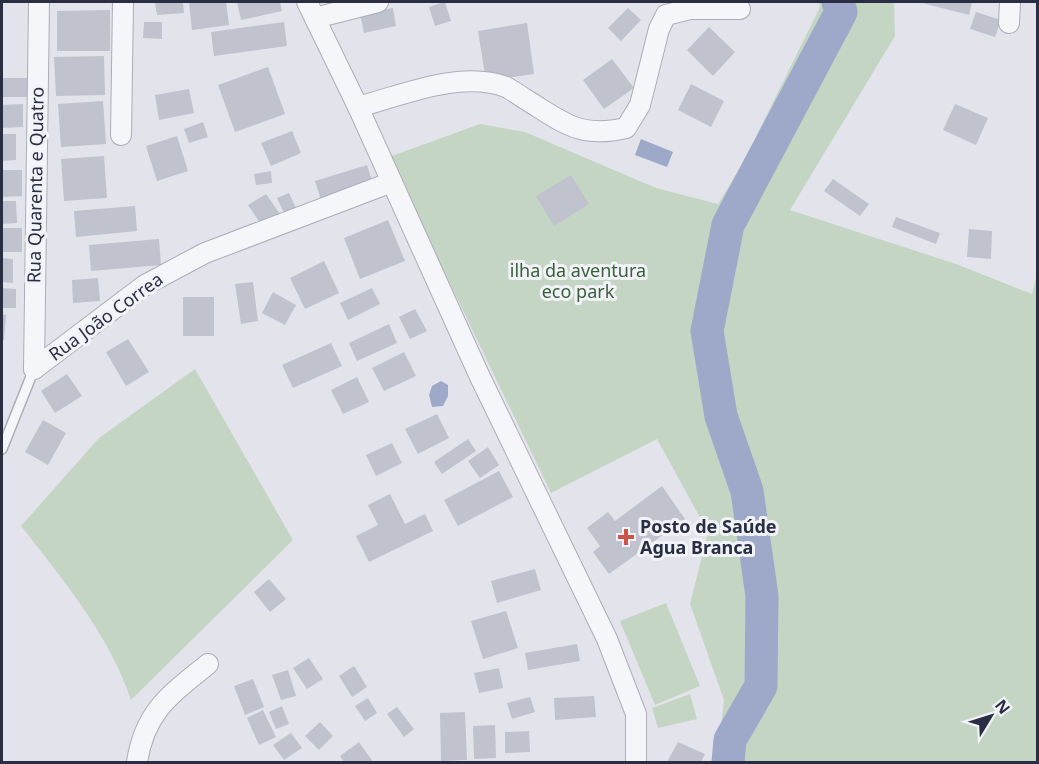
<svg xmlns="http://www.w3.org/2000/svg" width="1039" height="764" font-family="'Noto Sans',sans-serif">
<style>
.green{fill:#c4d5c4}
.water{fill:#9ea9ca}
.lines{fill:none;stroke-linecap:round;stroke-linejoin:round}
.river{stroke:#9ea9ca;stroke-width:33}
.building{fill:#c0c2ce}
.service-casing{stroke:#acadb9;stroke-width:12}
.minor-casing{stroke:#acadb9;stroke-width:22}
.service{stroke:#f5f6f9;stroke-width:9}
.minor{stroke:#f5f6f9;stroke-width:20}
.poi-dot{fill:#ce5349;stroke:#f2f3f8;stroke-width:2}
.labels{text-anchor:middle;stroke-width:6;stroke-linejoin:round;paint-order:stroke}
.street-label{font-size:18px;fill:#2a2e43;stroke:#f2f3f8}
.park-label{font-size:18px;fill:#385f39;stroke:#f2f3f8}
.poi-label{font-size:18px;font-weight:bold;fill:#2a2e43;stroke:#f2f3f8;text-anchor:start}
</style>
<rect width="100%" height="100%" fill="#e3e4eb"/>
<!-- green -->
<g class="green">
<polygon points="819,2 894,2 895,36 790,210 956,264 1032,294 1037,274 1037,762 717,762 724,700 690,604 708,532 657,439 551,493 389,157 480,124 525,132 656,188 718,204 743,163 820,7"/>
<path d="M195 369 293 540 131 700C108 633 64 581 21 526L99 438Z"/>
<polygon points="666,603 700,686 655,705 620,621"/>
<polygon points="690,694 697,719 658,728 652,708"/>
</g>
<!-- water -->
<g class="water">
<polygon points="641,139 673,152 667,167 635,155"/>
<polygon points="441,381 448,385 448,396 443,406 432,407 429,395 432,386"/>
</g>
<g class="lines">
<!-- river -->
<polyline class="river" points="728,762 730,740 761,686 762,596 747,491 721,416 707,331 728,225 841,12 838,2"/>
</g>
<!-- building -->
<g class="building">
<polygon points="155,2 183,2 184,13 157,15"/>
<polygon points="204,2 226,2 229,25 192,30 189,3"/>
<polygon points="237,2 280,2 282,11 241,20"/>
<polygon points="445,2 451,21 435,26 429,7"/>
<polygon points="918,2 972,2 969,15"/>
<polygon points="393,8 396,26 364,33 360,14"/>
<polygon points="628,8 641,20 621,41 608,28"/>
<polygon points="110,10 110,51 57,51 57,11"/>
<polygon points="976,12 1001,20 995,37 970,29"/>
<polygon points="144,22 162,22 162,39 143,38"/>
<polygon points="284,22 287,46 214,56 211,32"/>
<polygon points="527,23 534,74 486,81 478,31"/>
<polygon points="709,27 735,52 713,76 687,50"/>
<polygon points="104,56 105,95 56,96 54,57"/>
<polygon points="612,59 634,88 604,109 583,80"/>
<polygon points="268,67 285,114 235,132 218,85"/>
<polygon points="2,78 27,78 28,97 2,97"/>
<polygon points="691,84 724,101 711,127 678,110"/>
<polygon points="189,89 194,113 159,120 155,95"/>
<polygon points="103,101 106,144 61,147 58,104"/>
<polygon points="23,104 23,127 2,128 2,105"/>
<polygon points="955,104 988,118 976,145 943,130"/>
<polygon points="203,122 208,137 189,143 184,129"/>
<polygon points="292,131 301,153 271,166 261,143"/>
<polygon points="2,134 16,134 16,160 2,161"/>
<polygon points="177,136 188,171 157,181 146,146"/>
<polygon points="104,156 107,198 64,201 61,159"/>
<polygon points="367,165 373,184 321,200 315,181"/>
<polygon points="2,170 22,170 22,196 2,197"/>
<polygon points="271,171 272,183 256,185 254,174"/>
<polygon points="571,175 589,204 554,226 536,196"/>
<polygon points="833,179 869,204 860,216 824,191"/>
<polygon points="289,193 296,208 284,213 277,198"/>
<polygon points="266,194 280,214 262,226 248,205"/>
<polygon points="2,201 16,201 17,223 2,224"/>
<polygon points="135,206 137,231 76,237 74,211"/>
<polygon points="896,217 940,233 936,244 892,227"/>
<polygon points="388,220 405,261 360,279 344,238"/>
<rect x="2" y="228" width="20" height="24"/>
<polygon points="969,229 992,231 991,259 967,257"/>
<polygon points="159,239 161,265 91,271 89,245"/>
<polygon points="2,258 13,259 13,283 2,282"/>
<polygon points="324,261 339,293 305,309 290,278"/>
<polygon points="98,278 100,301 73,303 72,280"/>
<polygon points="253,282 258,321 241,324 235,284"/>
<polygon points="2,288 16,289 16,308 2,308"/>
<polygon points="372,288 380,304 348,320 340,303"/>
<polygon points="273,292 296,305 285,325 262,313"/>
<rect x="183" y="297" width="31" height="39"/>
<polygon points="415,309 427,331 410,339 399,317"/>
<polygon points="2,314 6,315 4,340 2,340"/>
<polygon points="389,324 397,343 357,361 349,343"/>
<polygon points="128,339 149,372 126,386 106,352"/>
<polygon points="331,343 342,366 293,388 282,365"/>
<polygon points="404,352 416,376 384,391 372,368"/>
<polygon points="67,374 82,396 55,413 41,391"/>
<polygon points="357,377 369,402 343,414 331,390"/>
<polygon points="437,414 449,438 418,454 405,429"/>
<polygon points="43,420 66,433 48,465 25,452"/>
<polygon points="468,439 476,451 442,474 434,462"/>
<polygon points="392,443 402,463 376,476 366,455"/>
<polygon points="488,447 499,465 480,478 468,461"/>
<polygon points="499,471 513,497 458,526 444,500"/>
<polygon points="662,486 685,519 609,574 593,552 600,546 587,528 608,512 615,521"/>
<polygon points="390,494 405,524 425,514 433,531 369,562 356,536 378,525 368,505"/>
<polygon points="535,569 541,590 497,603 491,581"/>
<polygon points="269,579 286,599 270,612 254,592"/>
<polygon points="506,611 518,648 483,659 471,621"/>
<polygon points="577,644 580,661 528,670 525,653"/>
<polygon points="309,658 323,679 307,689 293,668"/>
<polygon points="354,666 367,687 352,697 339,676"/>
<polygon points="499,668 503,688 479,693 474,673"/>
<polygon points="288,670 296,696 281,700 272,675"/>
<polygon points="253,679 264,707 245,715 234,686"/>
<polygon points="594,696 596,717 555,720 554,698"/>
<polygon points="530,697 535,712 512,719 507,703"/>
<polygon points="368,698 377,713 365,721 355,706"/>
<polygon points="282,706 289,724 276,729 269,712"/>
<polygon points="397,707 414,729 404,737 387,714"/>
<polygon points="263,710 276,737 259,745 247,718"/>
<polygon points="465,712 467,760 441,761 440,713"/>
<polygon points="320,722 333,736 319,750 305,736"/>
<polygon points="495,725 496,758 474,759 473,726"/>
<polygon points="529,731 530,752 505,753 505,732"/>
<polygon points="291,733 302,748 284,760 273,745"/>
<polygon points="359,742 373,762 344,762 340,756"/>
<polygon points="678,742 705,754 701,762 667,762"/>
</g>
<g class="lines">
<!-- service casing -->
<g class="service-casing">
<polyline id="service" points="2,449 34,369"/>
</g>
<!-- minor casing -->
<g class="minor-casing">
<g id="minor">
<polyline points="307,2 358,107 480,377 607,639 636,714 636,762"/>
<polyline points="315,18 378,2"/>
<polyline points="1009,23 1010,2"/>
<path d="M358 107C403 95 460 70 506 87 512 90 519 95 525 99 563 122 579 139 626 128L640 105 659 29 666 15 690 9H740"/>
<polyline points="121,135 123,2"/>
<polyline points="34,369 145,285 205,253 392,182"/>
<polyline points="34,369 39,2"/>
<path d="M137 762C145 711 170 695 208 664"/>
</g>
</g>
<!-- service -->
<use href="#service" class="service"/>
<!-- minor -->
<use href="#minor" class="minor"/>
</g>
<!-- markers -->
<path class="poi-dot" d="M623 528h6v6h6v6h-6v6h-6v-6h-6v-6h6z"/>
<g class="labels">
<!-- street labels -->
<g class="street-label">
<text transform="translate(36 185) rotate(-89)" y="6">Rua Quarenta e Quatro</text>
<text transform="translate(106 317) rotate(-36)" y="6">Rua João Correa</text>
</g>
<!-- park labels -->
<g class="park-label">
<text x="578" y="277">ilha da aventura<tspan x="578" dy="21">eco park</tspan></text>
</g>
<!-- poi labels -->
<g class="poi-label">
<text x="640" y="533">Posto de Saúde<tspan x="640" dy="21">Agua Branca</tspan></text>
</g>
</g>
<!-- border -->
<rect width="1039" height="764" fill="none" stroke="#2a2e43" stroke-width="6"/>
<!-- north arrow -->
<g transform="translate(991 716) rotate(52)" stroke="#f2f3f8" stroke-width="4.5" paint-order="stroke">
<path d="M0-4.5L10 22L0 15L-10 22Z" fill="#2a2e43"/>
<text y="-9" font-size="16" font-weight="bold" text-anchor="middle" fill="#2a2e43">N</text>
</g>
</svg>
